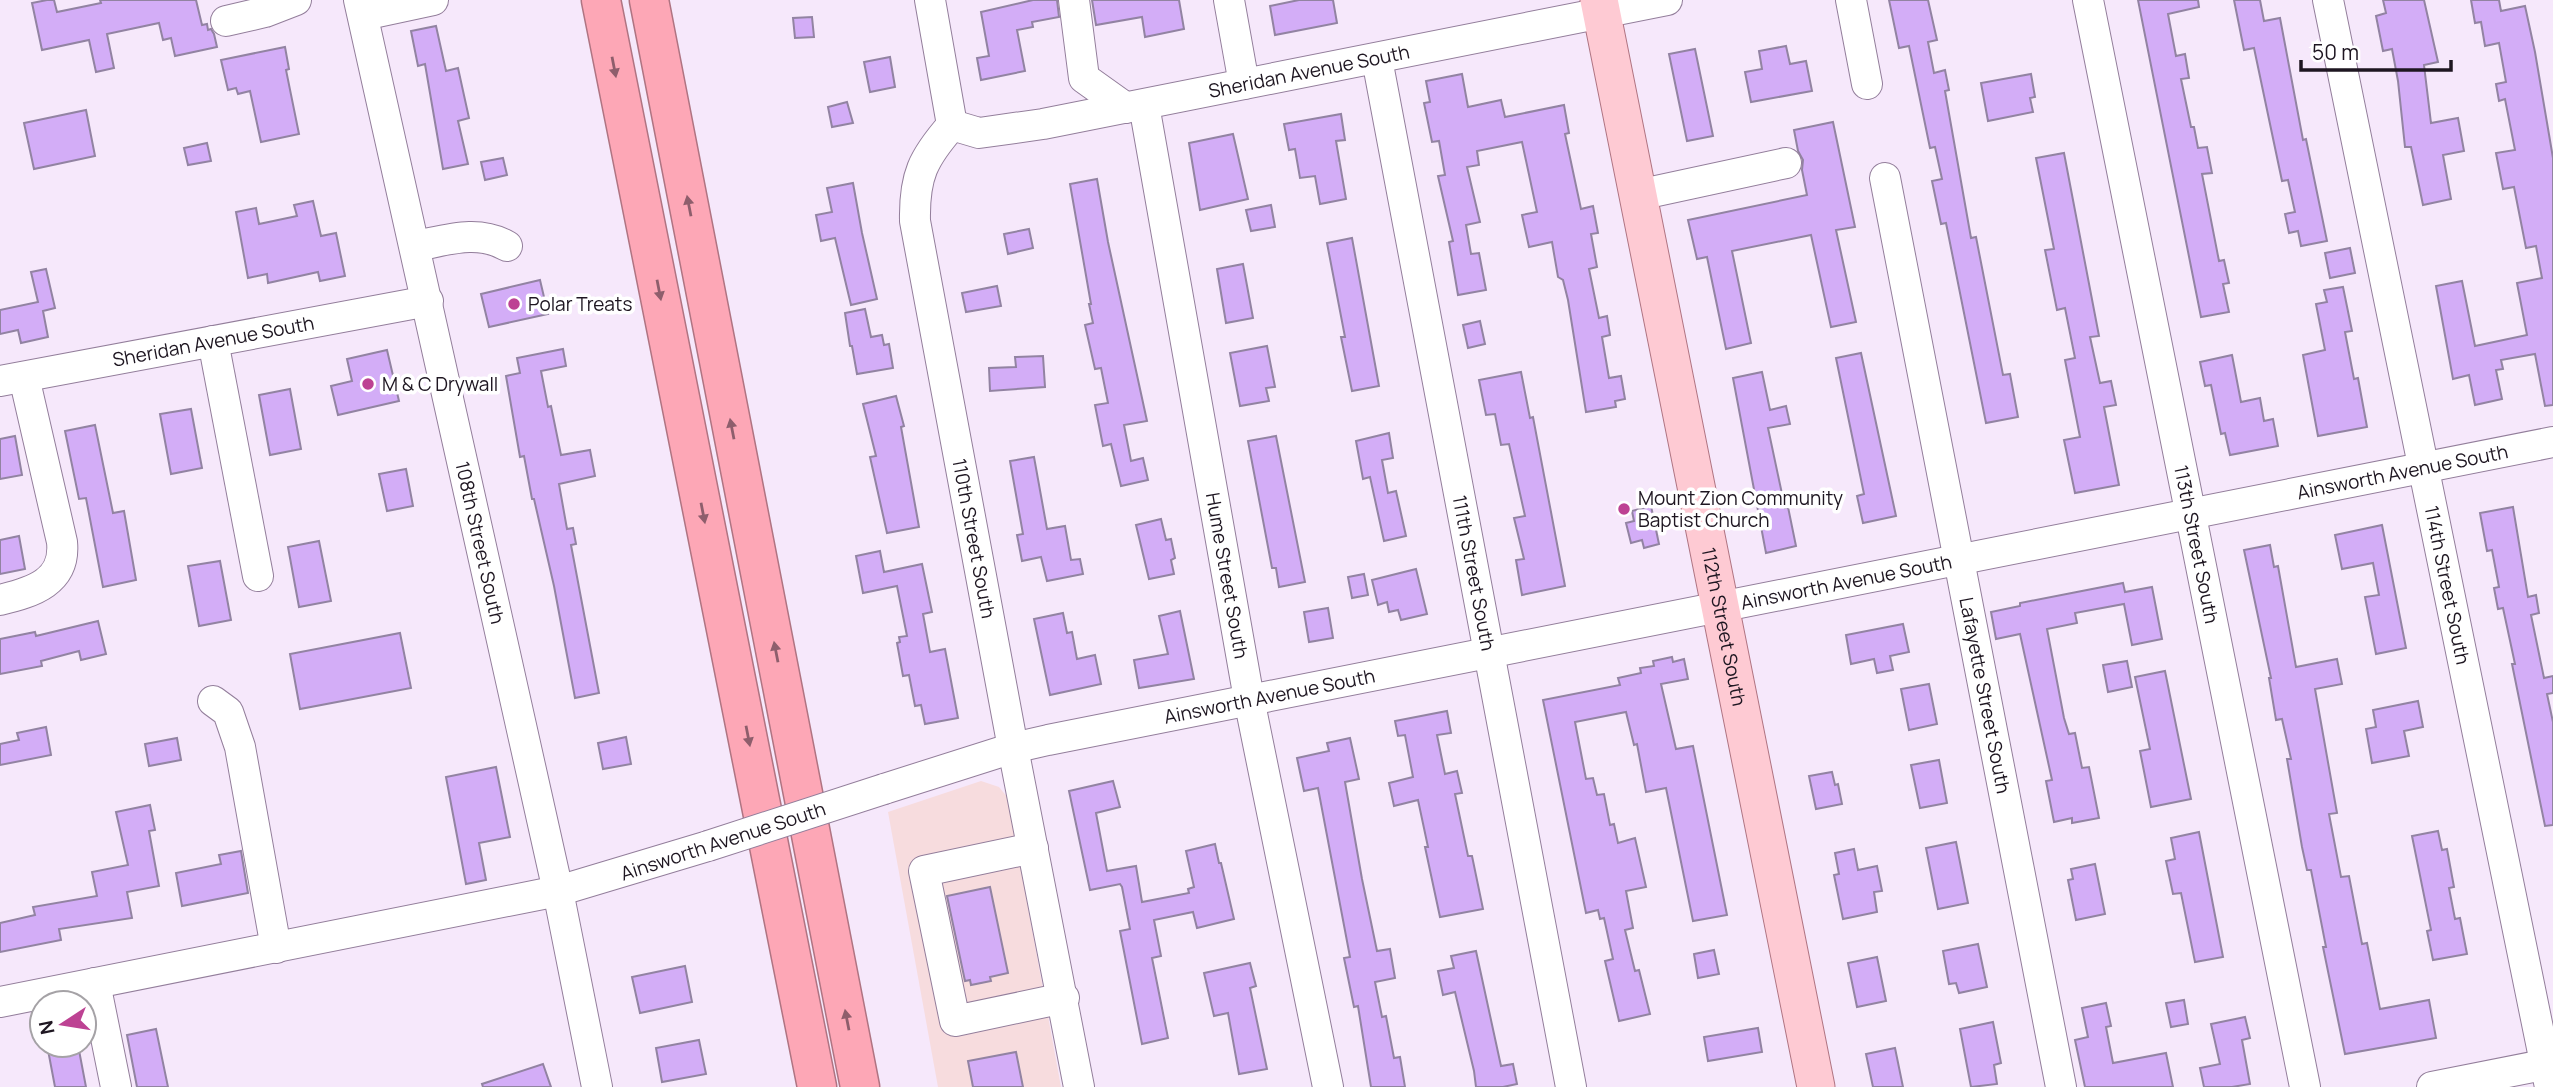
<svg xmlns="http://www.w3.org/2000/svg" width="2553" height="1087" font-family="Manrope,sans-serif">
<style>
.commercial{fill:#f7dcde}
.building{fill:#d3adf7;stroke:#9283a2;stroke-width:2}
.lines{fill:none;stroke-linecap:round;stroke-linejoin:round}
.minor-casing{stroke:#937e9b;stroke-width:32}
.major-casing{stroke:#af7482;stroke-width:39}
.highway-casing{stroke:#af7482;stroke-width:41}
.minor{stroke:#fff;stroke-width:30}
.major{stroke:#fecad3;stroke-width:37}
.highway{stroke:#fda7b6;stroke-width:38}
.minor-bridge-casing{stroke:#937e9b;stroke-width:32;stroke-linecap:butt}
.minor-bridge{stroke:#fff;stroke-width:30}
.oneway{fill:#8e5e6c}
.poi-dot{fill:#bd4293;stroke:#fff;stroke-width:2.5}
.labels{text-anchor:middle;stroke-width:7;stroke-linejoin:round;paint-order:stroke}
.street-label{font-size:19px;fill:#1e1621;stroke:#fff}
.poi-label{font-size:19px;fill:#1e1621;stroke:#fff;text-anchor:start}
</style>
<rect width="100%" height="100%" fill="#f6e8fb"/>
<!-- commercial -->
<polygon class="commercial" points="981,781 999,787 1008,798 1061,1087 938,1087 888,812"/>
<!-- building -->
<g class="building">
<polygon points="47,0 54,0 57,12 101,3 100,0 196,0 202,25 207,24 208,30 211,29 214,34 217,47 175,56 171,38 163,40 159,23 107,34 114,68 96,72 89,40 42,50 32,3"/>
<polygon points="1033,0 1057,0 1059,17 1032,22 1033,27 1017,30 1025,71 981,80 977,58 989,56 981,12"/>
<polygon points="1092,0 1179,0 1184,29 1145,37 1142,17 1096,25"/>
<polygon points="1299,0 1333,0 1337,23 1275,35 1270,6"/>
<polygon points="1889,0 1928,0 1937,40 1928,42 1934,73 1945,70 1949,90 1945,91 1971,238 1976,237 2003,375 2010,374 2018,417 1986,423 1946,223 1941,224 1932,181 1942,179 1935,147 1930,148 1909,46 1899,48"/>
<polygon points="2138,0 2198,0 2199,7 2168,14 2176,56 2185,54 2189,78 2181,79 2191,127 2194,127 2198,148 2207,147 2212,173 2202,174 2219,261 2224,260 2229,283 2223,284 2229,312 2201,317"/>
<polygon points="2234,0 2260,0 2264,21 2280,18 2303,140 2306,139 2327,241 2301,246 2298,231 2289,233 2285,214 2295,212 2288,180 2282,181 2254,48 2244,50"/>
<polygon points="2383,0 2424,0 2438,62 2424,65 2431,123 2458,118 2464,151 2443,155 2451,199 2423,205 2411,147 2405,147 2398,81 2392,49 2383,51 2376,16 2386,13"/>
<polygon points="2471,0 2499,0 2501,11 2525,6 2535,52 2553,158 2553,405 2545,406 2535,354 2501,360 2503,369 2496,370 2502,399 2475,405 2469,375 2453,379 2436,286 2462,281 2475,346 2527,335 2517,283 2542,278 2536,246 2526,248 2514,187 2503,189 2496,153 2515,150 2505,99 2499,101 2496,84 2506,82 2499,43 2485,46 2481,22 2475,23"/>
<polygon points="812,17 814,37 795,38 793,18"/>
<polygon points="436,26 446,71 458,68 469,118 458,121 468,164 443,169 425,64 418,66 411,31"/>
<polygon points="1786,46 1790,64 1806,61 1812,91 1751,102 1745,72 1762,69 1759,51"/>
<polygon points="285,47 289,69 286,70 299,134 261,142 250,91 238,94 236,88 228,90 221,60"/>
<polygon points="1695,49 1713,136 1687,141 1669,54"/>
<polygon points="890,57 895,87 870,92 864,62"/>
<polygon points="1462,74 1468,107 1501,100 1505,117 1564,105 1569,133 1565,134 1581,209 1593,206 1598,233 1591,234 1597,267 1589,269 1599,318 1607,316 1610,335 1602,337 1609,378 1621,376 1625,399 1615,401 1616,407 1586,412 1568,300 1563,280 1558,277 1552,242 1529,247 1522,215 1537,212 1522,142 1477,151 1479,165 1467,167 1480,222 1466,225 1471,254 1479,253 1486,290 1458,295 1449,242 1453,241 1438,176 1445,175 1439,141 1432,142 1424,103 1430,102 1426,81"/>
<polygon points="2031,74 2035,97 2030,98 2033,112 1988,121 1981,83"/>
<polygon points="847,102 853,123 832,127 828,107"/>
<polygon points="86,110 95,156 34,169 24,123"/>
<polygon points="1341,114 1345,140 1336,141 1346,199 1320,204 1315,176 1300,178 1295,149 1289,150 1284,124"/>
<polygon points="1833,122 1855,227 1836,230 1856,322 1831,327 1811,235 1732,251 1751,343 1726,349 1707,257 1697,259 1688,220 1807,195 1802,170 1803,160 1798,151 1794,130"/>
<polygon points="1233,134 1248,199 1200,210 1189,143"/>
<polygon points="207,143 211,161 188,165 184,148"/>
<polygon points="2064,153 2099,336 2090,337 2100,383 2111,381 2116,405 2104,407 2119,485 2075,493 2064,440 2080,437 2065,360 2075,358 2065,308 2057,310 2045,250 2054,249 2036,158"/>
<polygon points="503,158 507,175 485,180 481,162"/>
<polygon points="1097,179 1108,242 1147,421 1124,425 1131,461 1143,458 1148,480 1121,486 1111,444 1103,446 1095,405 1108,403 1101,368 1095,369 1085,325 1093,323 1089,304 1091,304 1070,184"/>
<polygon points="853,183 862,233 877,299 851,305 835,238 821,241 816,215 832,212 827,188"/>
<polygon points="313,201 321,236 336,233 345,276 320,281 318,272 268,283 267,274 248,278 236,212 256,208 259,224 297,216 294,205"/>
<polygon points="1271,205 1275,227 1251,231 1246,210"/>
<polygon points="1029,229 1033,248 1008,254 1004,234"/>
<polygon points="1352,238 1379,386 1352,391 1341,337 1345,337 1327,243"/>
<polygon points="2350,248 2355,273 2330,278 2325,253"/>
<polygon points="1243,264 1253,318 1226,323 1217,269"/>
<polygon points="46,269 55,308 43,311 48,337 21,343 18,330 0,334 0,310 38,302 31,272"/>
<polygon points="540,280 548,314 489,327 481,294"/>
<polygon points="997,286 1001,306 966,312 962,293"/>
<polygon points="2343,287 2352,331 2345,332 2354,379 2358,378 2367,427 2318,436 2303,355 2325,350 2316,304 2327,302 2324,290"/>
<polygon points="865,309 871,337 882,335 884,345 889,344 893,368 857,374 852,346 850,346 845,313"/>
<polygon points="1480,321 1485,344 1468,348 1463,325"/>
<polygon points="1267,346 1275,387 1266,388 1269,401 1240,406 1230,353"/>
<polygon points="563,349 566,366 541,371 548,407 551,406 561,455 590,450 595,476 559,484 567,529 573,528 576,544 571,545 599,693 575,698 554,586 534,499 532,499 524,456 520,457 506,376 520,373 517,358"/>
<polygon points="387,350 399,401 338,415 331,386 352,381 347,359"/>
<polygon points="1861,353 1896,516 1863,523 1857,496 1864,494 1836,358"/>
<polygon points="2232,355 2241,402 2260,398 2264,421 2273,419 2278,446 2230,455 2225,433 2221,434 2211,385 2205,386 2200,362"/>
<polygon points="1043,356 1045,387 990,391 989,368 1016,367 1015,357"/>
<polygon points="1521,372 1530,418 1533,417 1565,586 1522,595 1516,560 1524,559 1514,518 1525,516 1509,444 1501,445 1495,414 1486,415 1479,380"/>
<polygon points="1762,372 1770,410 1786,406 1790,424 1768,428 1785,508 1788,507 1796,546 1766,553 1733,378"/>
<polygon points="290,389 301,449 270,455 259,395"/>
<polygon points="896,396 904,426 901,427 919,527 887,533 870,457 876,456 863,404"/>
<polygon points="191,409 202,468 171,474 160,414"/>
<polygon points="95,425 113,513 124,511 136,580 103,587 86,498 79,499 65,431"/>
<polygon points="1389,433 1393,458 1382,460 1388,493 1396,491 1406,536 1384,541 1370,477 1363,479 1356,441"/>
<polygon points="15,436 22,475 0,479 0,439"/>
<polygon points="1276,436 1305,582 1279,587 1276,568 1272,568 1248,441"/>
<polygon points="1034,457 1047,529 1065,526 1071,560 1080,559 1083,574 1047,581 1041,557 1022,561 1017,535 1023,534 1010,461"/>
<polygon points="406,469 413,506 387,511 379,474"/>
<polygon points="1651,506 1659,544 1644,548 1642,540 1631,543 1626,523 1634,521 1632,511"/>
<polygon points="2513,507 2528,597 2536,595 2539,613 2531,615 2544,678 2553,676 2553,693 2547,694 2553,722 2553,825 2545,826 2512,664 2515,664 2503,608 2498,609 2494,588 2499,587 2492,550 2487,551 2480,513"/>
<polygon points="1161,519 1166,540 1171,539 1175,558 1171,560 1174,574 1149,579 1136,525"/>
<polygon points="2382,525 2406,648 2376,654 2365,597 2379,595 2373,563 2342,569 2335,535"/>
<polygon points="19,536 25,569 0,574 0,540"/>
<polygon points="319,541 331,601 299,607 288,547"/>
<polygon points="2270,545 2274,567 2278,566 2296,667 2337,659 2342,684 2315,689 2337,813 2329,814 2341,877 2349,876 2362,944 2367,943 2380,1009 2429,1000 2436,1038 2345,1054 2323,947 2326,947 2311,870 2307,870 2302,847 2287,759 2291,759 2282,719 2276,720 2269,678 2271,678 2244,550"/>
<polygon points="880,551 884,572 922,564 932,612 923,614 930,652 945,649 958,718 925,724 921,705 915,706 909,675 903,676 897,643 900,642 899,637 907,636 897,586 863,593 856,556"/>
<polygon points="220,561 231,620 199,626 188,566"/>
<polygon points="1416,569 1427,614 1401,620 1398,610 1389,612 1387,602 1378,605 1372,580"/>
<polygon points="1364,574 1368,595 1352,598 1348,577"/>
<polygon points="2123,583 2125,592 2152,587 2162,639 2132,645 2124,604 2075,613 2077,623 2047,629 2064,718 2069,734 2075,733 2082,768 2089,767 2099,818 2072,823 2072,818 2054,822 2046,781 2052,780 2020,634 1996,639 1991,612 2020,606 2020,603"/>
<polygon points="1328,608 1333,638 1309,642 1304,612"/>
<polygon points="1180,611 1194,679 1139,688 1134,660 1168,654 1159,616"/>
<polygon points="1063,613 1067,633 1072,632 1077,659 1095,655 1101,684 1050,695 1034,619"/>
<polygon points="98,621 106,654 81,660 79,651 41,661 42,666 0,674 0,639 35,632 36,636"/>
<polygon points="1903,624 1909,652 1890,656 1893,670 1877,673 1874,659 1851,664 1846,635"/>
<polygon points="400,633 411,688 300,709 290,654"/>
<polygon points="1672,657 1673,662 1684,659 1688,679 1661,684 1676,749 1693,746 1727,915 1693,921 1666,788 1646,792 1637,744 1634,745 1626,712 1575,722 1586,779 1593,778 1597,795 1604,794 1610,825 1614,824 1618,843 1635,838 1646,887 1626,891 1633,928 1625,930 1635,971 1639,970 1650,1014 1619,1021 1605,961 1613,959 1604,918 1600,919 1598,910 1586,913 1543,700 1620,685 1618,678 1641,673 1640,668 1654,666 1653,661"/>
<polygon points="2127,661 2132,687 2108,692 2103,665"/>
<polygon points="2165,671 2191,799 2151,807 2140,751 2150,749 2135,677"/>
<polygon points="1929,684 1937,724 1909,730 1901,689"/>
<polygon points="2418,701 2423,727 2404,731 2409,756 2372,763 2366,729 2376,727 2373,710"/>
<polygon points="1447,711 1451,733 1437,735 1445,774 1457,771 1462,793 1455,794 1468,856 1472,856 1483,909 1440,917 1425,847 1428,847 1418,800 1394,806 1389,783 1413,777 1405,735 1398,736 1395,721"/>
<polygon points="46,727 51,755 0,765 0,744 19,740 17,733"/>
<polygon points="626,737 631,764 603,769 598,743"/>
<polygon points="177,738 181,760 149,766 145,744"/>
<polygon points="1350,738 1359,779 1345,782 1362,879 1377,951 1390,949 1395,978 1375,982 1382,1017 1386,1016 1394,1058 1400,1057 1405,1087 1371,1087 1358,1006 1354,1007 1344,958 1350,957 1318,788 1304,791 1297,758 1329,751 1327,743"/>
<polygon points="1939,760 1947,803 1920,808 1911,765"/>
<polygon points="496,767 510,837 479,843 486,880 466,884 446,777"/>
<polygon points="1832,772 1835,785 1838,784 1842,804 1816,809 1809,776"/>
<polygon points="1113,781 1120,807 1096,813 1107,871 1136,866 1142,902 1189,893 1188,889 1194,887 1186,851 1215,844 1219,863 1221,863 1234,919 1197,928 1193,912 1154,920 1161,956 1152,958 1168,1038 1142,1044 1120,931 1130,929 1122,887 1120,884 1090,890 1069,791"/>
<polygon points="150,805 155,830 149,831 159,886 127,892 132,918 59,929 61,940 0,952 0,923 35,915 33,907 97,896 92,872 128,865 116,812"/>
<polygon points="2438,831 2442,850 2447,849 2454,887 2449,888 2455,919 2460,918 2467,954 2433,960 2427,931 2431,930 2412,836"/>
<polygon points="2199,832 2223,957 2195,962 2181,893 2173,894 2166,861 2175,859 2171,838"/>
<polygon points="1956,842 1968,903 1938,909 1926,848"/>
<polygon points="1854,849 1858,870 1877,866 1882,891 1874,892 1877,912 1843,919 1834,875 1839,874 1835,853"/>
<polygon points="241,851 248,893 182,906 176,873 221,864 219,855"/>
<polygon points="2095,864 2105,914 2076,920 2068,880 2073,879 2071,869"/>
<polygon points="990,887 1008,973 990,977 991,981 971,985 970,980 965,981 947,896"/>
<polygon points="1978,944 1987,987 1959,993 1956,983 1949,984 1943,951"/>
<polygon points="1714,950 1719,974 1698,978 1694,954"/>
<polygon points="1476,951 1501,1066 1513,1064 1517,1084 1503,1087 1476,1087 1474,1071 1455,992 1443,995 1438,971 1454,968 1451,956"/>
<polygon points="1877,957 1886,1001 1857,1007 1848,963"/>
<polygon points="1250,963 1256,986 1250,988 1267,1069 1239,1074 1228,1013 1214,1016 1204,973"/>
<polygon points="685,966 692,1002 640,1013 632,977"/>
<polygon points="2184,1000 2188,1024 2171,1027 2166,1003"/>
<polygon points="2106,1003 2111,1026 2106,1027 2113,1063 2166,1053 2173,1087 2085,1087 2075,1040 2088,1037 2082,1008"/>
<polygon points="2245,1017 2250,1038 2242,1040 2250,1084 2232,1087 2204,1087 2200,1068 2220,1064 2211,1024"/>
<polygon points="1993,1022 2001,1063 1994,1065 1997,1084 1971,1087 1960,1029"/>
<polygon points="1758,1028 1762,1052 1708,1061 1704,1037"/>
<polygon points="156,1029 168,1087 137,1087 127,1035"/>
<polygon points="699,1040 706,1074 662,1082 656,1048"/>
<polygon points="78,1045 86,1087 55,1087 48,1050"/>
<polygon points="1895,1048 1903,1087 1873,1087 1866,1054"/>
<polygon points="1016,1052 1023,1087 973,1087 968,1061"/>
<polygon points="543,1064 551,1087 483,1087 482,1084"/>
</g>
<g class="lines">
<!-- minor casing -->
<g class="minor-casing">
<g id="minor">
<path id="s1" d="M359 0 558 891 597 1087"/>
<path id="s2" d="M930 0 952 125C923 158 914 176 915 221L1013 748 1079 1087"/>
<polyline points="1074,0 1084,78 1126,108"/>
<polyline points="1229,0 1244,84"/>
<polyline points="1851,0 1867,84"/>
<path id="s3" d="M2088 0 2305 1087"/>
<path id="s4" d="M2328 0 2550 1087"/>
<polyline points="363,15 433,0"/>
<polyline points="226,21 265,12 296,0"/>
<path id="s5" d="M1377 59 1571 1087"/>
<path id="s6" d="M1144 105 1249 699 1328 1087"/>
<path id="s7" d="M952 125 979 133 1043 124 1667 0"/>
<path id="s8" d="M1885 178 2061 1087"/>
<polyline points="1638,195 1786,163"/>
<path d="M416 246C447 240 478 229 507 246"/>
<polyline points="213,341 258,576"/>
<path id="s9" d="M0 381 428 301"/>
<path d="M0 600C33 592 66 582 62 542L24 377"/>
<polyline points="213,701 228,712 240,747 276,948"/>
<path id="s10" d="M884 789 1013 748 1048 740 2553 442"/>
<polyline points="1033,848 924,871 955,1021 1064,998"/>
<polyline points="95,983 116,1087"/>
<polyline points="0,1002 558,891 708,846"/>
<polyline points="2432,1087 2553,1063"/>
</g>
</g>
<!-- major casing -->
<g class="major-casing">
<g id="major">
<path id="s11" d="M1599 0 1816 1087"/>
</g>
</g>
<!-- highway casing -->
<g class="highway-casing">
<g id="highway">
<polyline points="601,0 817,1087"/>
<polyline points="649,0 860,1087"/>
</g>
</g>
<!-- minor -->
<use href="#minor" class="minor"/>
<!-- major -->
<use href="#major" class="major"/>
<!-- highway -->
<use href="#highway" class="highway"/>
<!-- minor-bridge casing -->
<g class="minor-bridge-casing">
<polyline id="minor-bridge" points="708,846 884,789"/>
</g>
<!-- minor-bridge -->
<use href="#minor-bridge" class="minor-bridge"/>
</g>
<!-- one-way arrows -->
<defs><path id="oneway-solid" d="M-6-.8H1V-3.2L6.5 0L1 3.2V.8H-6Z" transform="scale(1.75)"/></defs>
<g class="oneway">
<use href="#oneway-solid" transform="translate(614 67) rotate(79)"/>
<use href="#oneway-solid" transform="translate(689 206) rotate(-101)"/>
<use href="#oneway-solid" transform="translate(659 290) rotate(79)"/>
<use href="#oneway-solid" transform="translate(732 429) rotate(-101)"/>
<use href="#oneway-solid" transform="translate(703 513) rotate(79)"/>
<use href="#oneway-solid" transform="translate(776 652) rotate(-101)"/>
<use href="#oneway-solid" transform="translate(748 736) rotate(79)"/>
<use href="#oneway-solid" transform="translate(847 1020) rotate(-101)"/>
</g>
<!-- markers -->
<g class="poi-dot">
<circle cx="514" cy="304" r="7"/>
<circle cx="368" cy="384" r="7"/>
<circle cx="1624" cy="509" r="7"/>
</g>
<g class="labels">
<!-- street labels -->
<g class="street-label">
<text dy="7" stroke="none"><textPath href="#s7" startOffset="364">Sheridan Avenue South</textPath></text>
<text dy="7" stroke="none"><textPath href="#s9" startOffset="217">Sheridan Avenue South</textPath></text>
<text dy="7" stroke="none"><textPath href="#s10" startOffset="1552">Ainsworth Avenue South</textPath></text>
<text dy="7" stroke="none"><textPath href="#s2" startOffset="556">110th Street South</textPath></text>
<text dy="7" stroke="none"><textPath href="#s1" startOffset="556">108th Street South</textPath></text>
<text dy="7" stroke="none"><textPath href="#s3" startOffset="555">113th Street South</textPath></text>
<text dy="7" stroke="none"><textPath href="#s5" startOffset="523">111th Street South</textPath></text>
<text dy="7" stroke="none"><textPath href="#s6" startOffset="478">Hume Street South</textPath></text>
<text dy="7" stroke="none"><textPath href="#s10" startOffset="985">Ainsworth Avenue South</textPath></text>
<text dy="7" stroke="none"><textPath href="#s4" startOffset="597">114th Street South</textPath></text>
<text dy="7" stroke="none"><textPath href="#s11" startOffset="639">112th Street South</textPath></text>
<text dy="7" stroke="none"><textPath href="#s8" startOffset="527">Lafayette Street South</textPath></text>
<text dy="7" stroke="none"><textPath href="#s10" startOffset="397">Ainsworth Avenue South</textPath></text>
<text transform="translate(723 841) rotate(-18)" y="7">Ainsworth Avenue South</text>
</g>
<!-- poi labels -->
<g class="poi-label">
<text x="528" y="311">Polar Treats</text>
<text x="382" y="391">M &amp; C Drywall</text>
<text x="1638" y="505">Mount Zion Community<tspan x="1638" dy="22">Baptist Church</tspan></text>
</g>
</g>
<!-- north arrow -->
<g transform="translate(63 1024) rotate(258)"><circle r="33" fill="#ffffff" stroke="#a5a2a6" stroke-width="2"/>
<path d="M0-5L12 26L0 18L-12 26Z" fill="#bd4293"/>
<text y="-10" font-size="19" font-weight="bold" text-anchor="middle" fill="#1e1621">N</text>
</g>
<!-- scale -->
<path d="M2301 60v10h150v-10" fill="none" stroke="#1e1621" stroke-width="3.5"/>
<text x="2312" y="60" font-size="21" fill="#1e1621" stroke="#ffffff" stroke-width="5" paint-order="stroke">50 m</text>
</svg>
